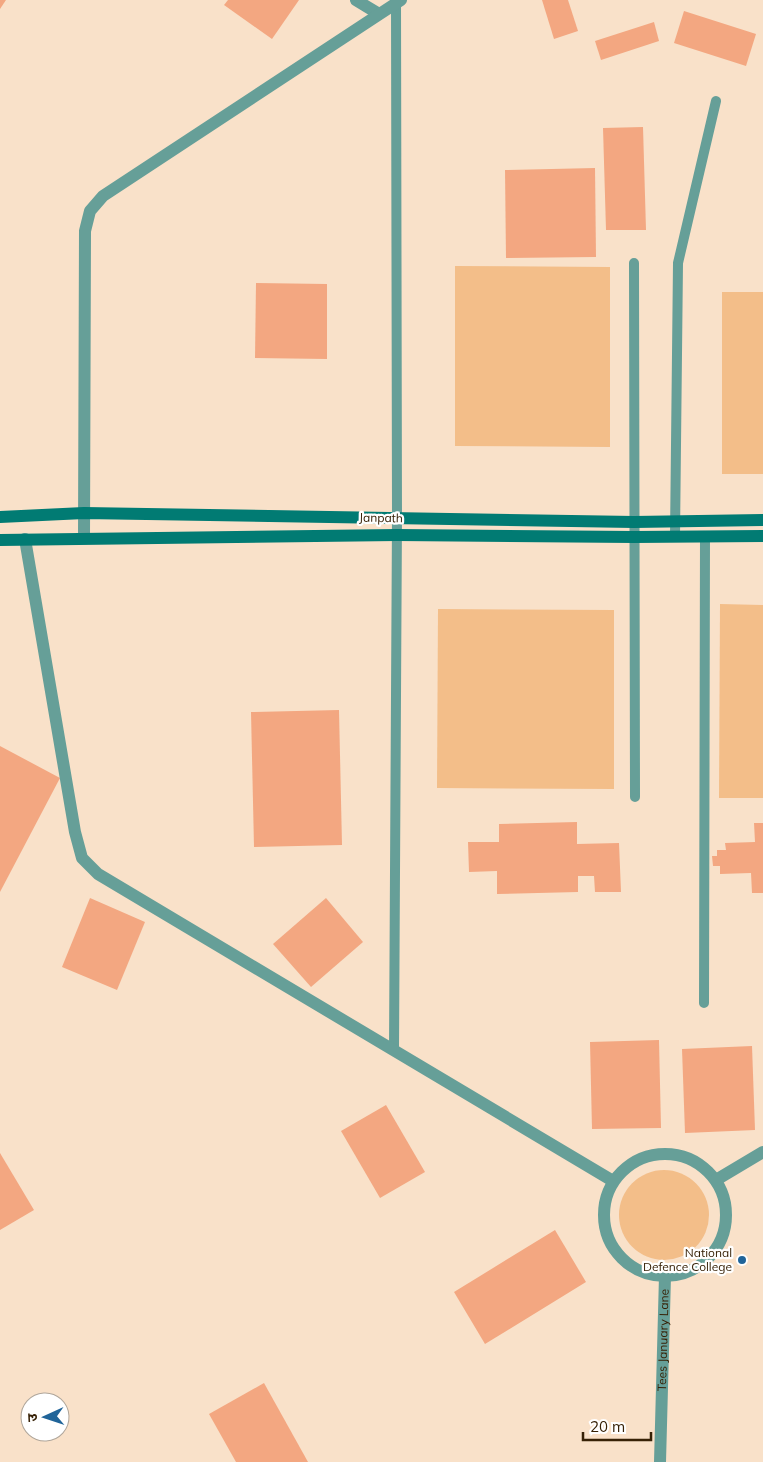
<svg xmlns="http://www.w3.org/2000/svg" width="763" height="1462" font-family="Mulish,'Noto Sans Devanagari',sans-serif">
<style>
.green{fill:#f3be89}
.building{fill:#f3a781}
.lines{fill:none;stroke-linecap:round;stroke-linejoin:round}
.lane{stroke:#669f98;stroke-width:10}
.street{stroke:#669f98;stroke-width:12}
.secondary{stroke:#017b73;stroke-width:12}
.poi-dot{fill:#206499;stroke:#fff;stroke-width:2}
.labels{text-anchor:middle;stroke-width:4.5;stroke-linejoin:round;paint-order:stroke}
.street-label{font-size:12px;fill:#372106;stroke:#fff}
.poi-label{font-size:12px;fill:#372106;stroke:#fff;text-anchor:end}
</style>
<rect width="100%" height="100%" fill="#f9e1c9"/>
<!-- green -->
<g class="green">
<polygon points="455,266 610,267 610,447 455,446"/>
<rect x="722" y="292" width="41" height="182"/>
<polygon points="720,604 763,605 763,798 719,798"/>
<polygon points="438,609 614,610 614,789 437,788"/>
<circle cx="664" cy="1215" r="45"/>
</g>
<!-- building -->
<g class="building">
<polygon points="0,0 6,0 0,9"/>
<polygon points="228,0 299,0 272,39 224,5"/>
<polygon points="542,0 568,0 578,31 554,39"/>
<polygon points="684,11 756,34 746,66 674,43"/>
<polygon points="654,22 659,41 601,60 595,41"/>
<polygon points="643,127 646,230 606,230 603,128"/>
<polygon points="595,168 596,257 506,258 505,170"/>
<polygon points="256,283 327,284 327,359 255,358"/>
<polygon points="339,710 342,845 254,847 251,712"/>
<polygon points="0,746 60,778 0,892"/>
<polygon points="577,822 577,844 619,843 621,892 595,892 594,876 578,876 578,892 497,894 497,871 469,872 468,842 499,842 499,824"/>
<polygon points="754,823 763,823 763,893 752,893 751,873 720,874 720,866 713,866 712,856 717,856 717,850 726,850 725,843 755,842"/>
<polygon points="90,898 145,922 117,990 62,967"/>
<polygon points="326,898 363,942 311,987 273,944"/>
<polygon points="659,1040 661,1128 592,1129 590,1042"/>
<polygon points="752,1046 755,1130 685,1133 682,1049"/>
<polygon points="386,1105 425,1172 380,1198 341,1131"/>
<polygon points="0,1153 34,1210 0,1230"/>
<polygon points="555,1230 586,1282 485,1344 454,1292"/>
<polygon points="264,1383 308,1462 236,1462 209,1414"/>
</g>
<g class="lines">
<!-- lane -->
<g class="lane">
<polyline points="634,263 635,797"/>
<polyline points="675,536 678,263 716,101"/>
<polyline points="704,1003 705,536"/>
<polyline points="394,1050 397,518 396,3"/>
</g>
<!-- street -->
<g class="street">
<polyline points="356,0 379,14"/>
<polyline points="84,538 85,231 90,211 103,196 401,0"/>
<polyline points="25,539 75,832 82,858 98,874 613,1181"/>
<circle cx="665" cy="1215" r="61"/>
<polyline points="716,1180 763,1152"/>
<path id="s1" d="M660 1462 665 1276"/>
</g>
<!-- secondary -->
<g class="secondary">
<polyline points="0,517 84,513 634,522 763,520"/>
<polyline points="0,540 397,535 634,537 763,536"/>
</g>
</g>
<!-- markers -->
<circle class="poi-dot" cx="742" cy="1260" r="5"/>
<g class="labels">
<!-- street labels -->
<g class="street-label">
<text transform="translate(381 518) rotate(1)" y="4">Janpath</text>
<text dy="4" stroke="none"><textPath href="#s1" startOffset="122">Tees January Lane</textPath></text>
</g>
<!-- poi labels -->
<g class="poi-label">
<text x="732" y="1257">National<tspan x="732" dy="14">Defence College</tspan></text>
</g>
</g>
<!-- north arrow -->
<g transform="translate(45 1417) rotate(267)"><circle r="24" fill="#ffffff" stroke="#afa69b"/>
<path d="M0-4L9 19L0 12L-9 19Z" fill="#206499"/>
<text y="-8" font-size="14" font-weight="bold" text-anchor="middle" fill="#372106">उ</text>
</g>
<!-- scale -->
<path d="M583 1432v8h68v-8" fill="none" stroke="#372106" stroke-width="2.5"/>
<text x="590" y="1432" font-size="15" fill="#372106" stroke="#ffffff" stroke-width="4" paint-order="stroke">20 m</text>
</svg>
